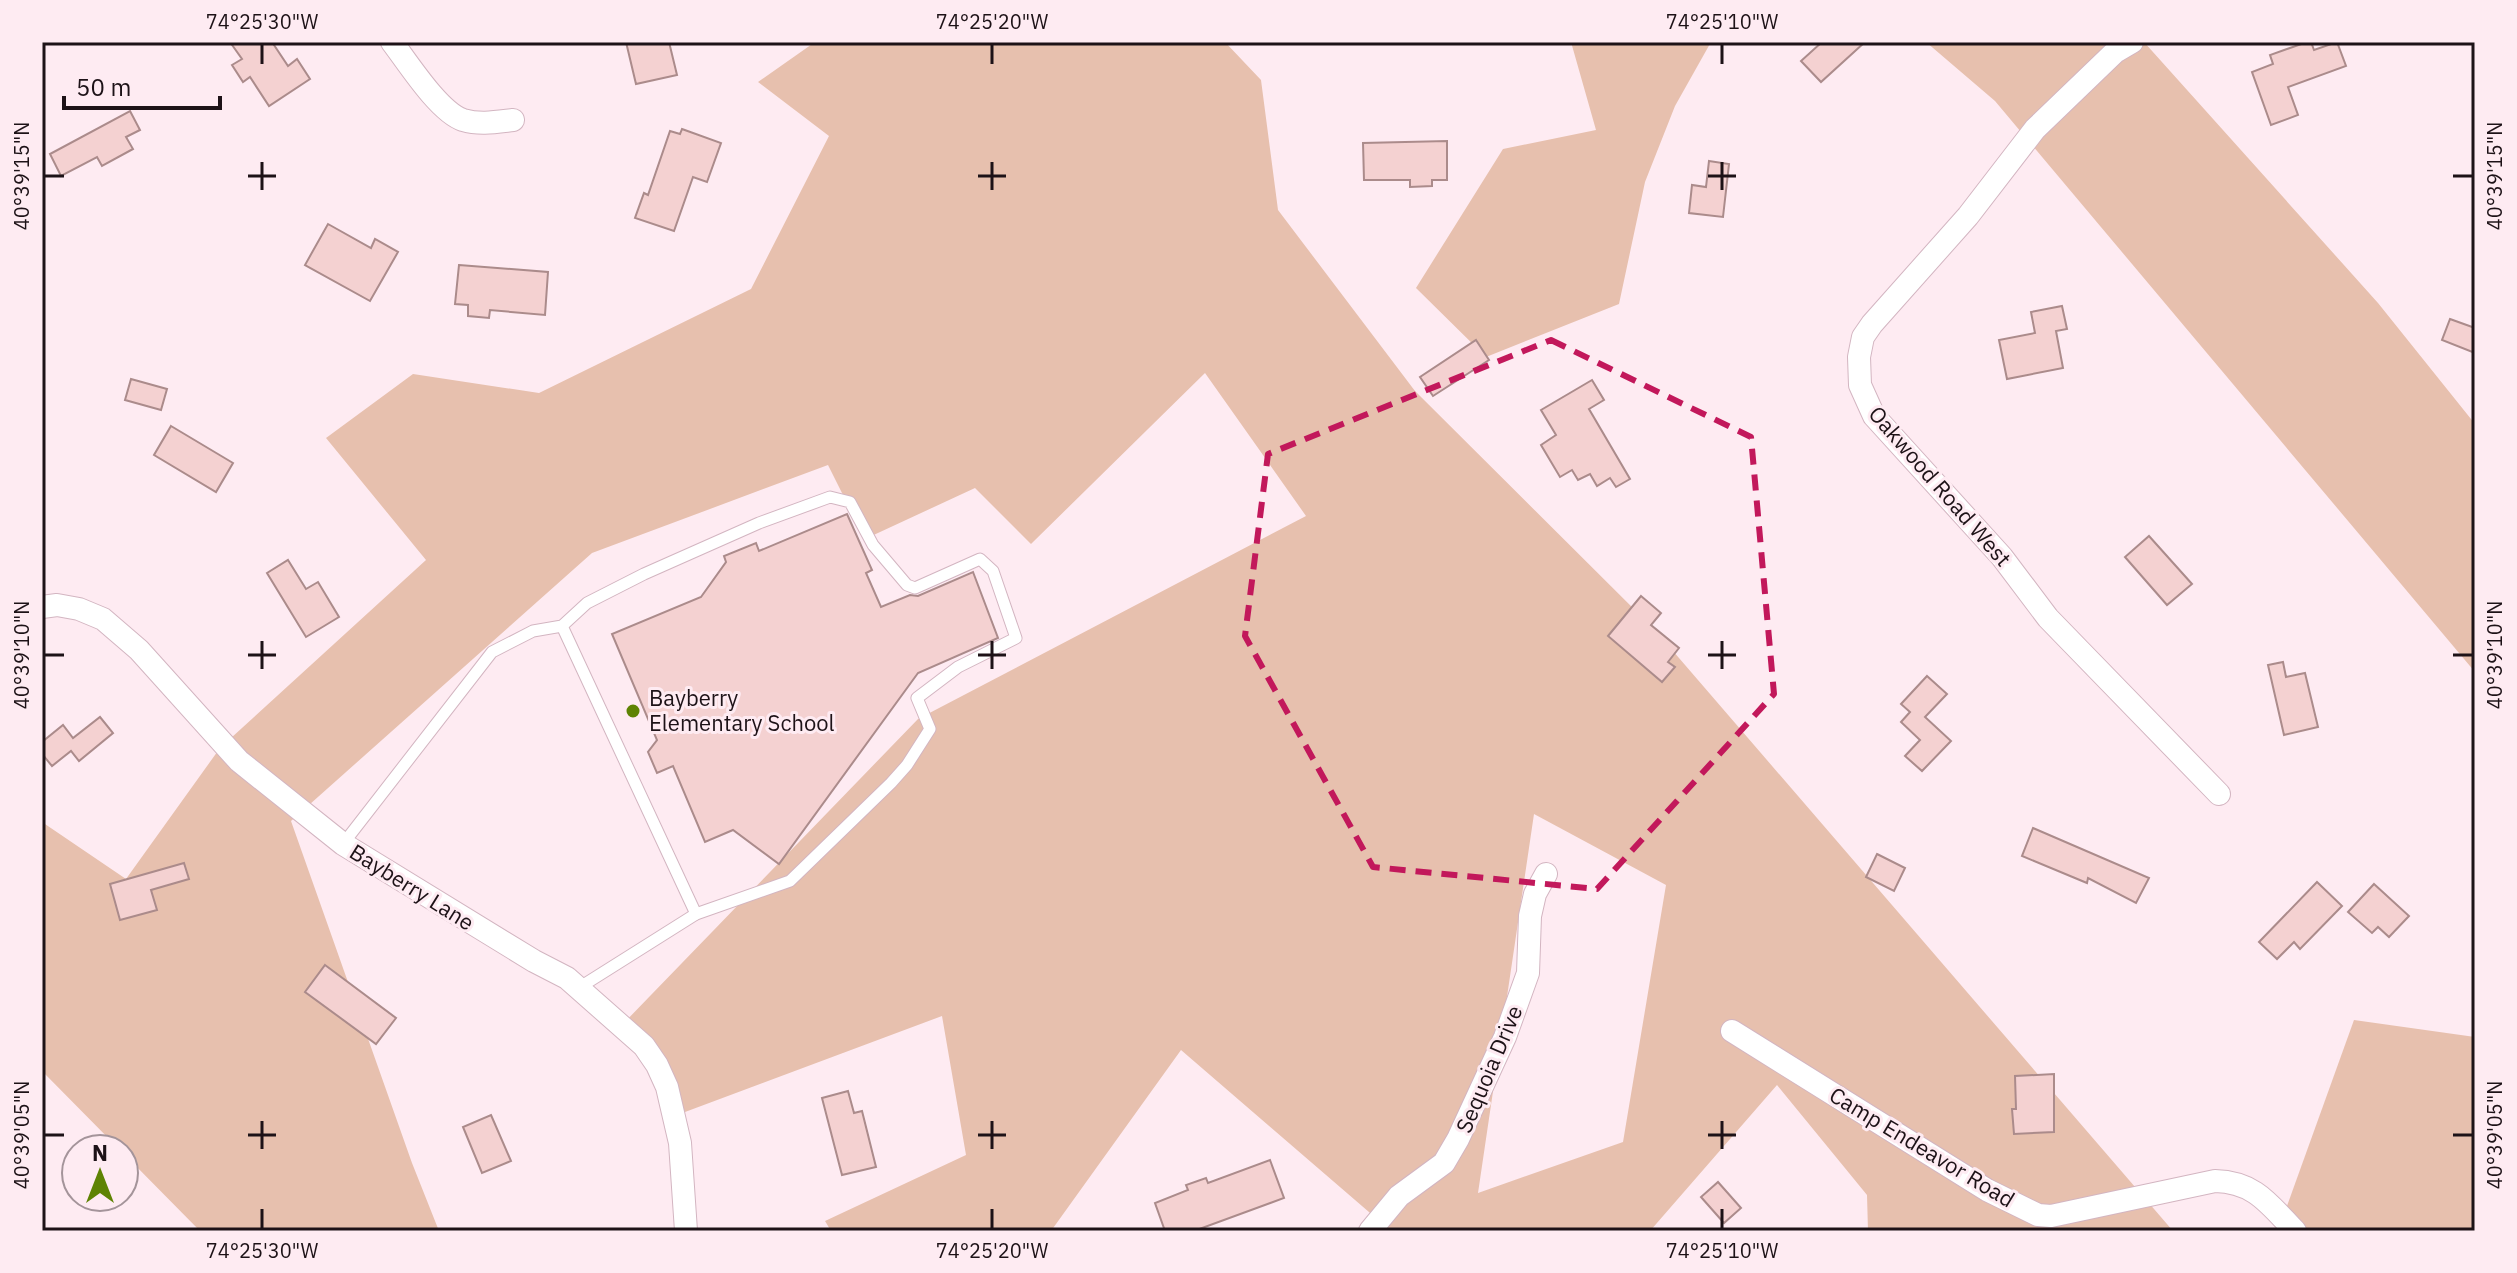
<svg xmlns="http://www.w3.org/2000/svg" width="2517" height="1273" font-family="'IBM Plex Sans',sans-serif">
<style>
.green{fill:#e7c0ae;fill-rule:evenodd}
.building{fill:#f4d1d1;stroke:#ab8b8b;stroke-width:2}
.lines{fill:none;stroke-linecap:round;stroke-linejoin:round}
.service-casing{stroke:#d3b5c1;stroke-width:13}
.minor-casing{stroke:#d3b5c1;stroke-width:24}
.service{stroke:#fff;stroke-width:11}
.minor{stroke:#fff;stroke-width:22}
.marked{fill:none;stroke:#c2185b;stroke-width:6;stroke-dasharray:16 10;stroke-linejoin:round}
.ticks{fill:none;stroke:#1d1217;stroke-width:3}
.poi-dot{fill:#5e8303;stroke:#feebf2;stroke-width:3}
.labels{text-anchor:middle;stroke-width:6;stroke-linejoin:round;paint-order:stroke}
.street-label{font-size:22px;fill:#1d1217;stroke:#feebf2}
.poi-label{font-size:22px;fill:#1d1217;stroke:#feebf2;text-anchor:start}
.neatline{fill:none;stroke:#1d1217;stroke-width:3}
.ticks-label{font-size:20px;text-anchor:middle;fill:#1d1217}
</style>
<rect width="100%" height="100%" fill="#feebf2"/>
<!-- green -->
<g class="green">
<path d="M815 42H1225L1261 80 1278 210 1415 391 1654 629 2173 1231H1868L1867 1195 1777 1085 1650 1231H1391L1181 1050 1051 1231H831L825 1221 966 1155 942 1016 677 1115 621 1026 918 719 1306 516 1205 373 1031 544 975 488 865 539 828 465 592 553 291 821 412 1163 439 1231H200L124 1154V1149H119L42 1071V822L126 879 220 748 426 560 326 438 413 374 539 393 751 289 829 136 758 82ZM1534 814 1666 885 1623 1142 1478 1193Z"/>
<polygon points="1571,42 1711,42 1675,106 1645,182 1619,304 1486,357 1416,288 1503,149 1596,130"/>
<polygon points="1926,42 2144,42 2378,303 2475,424 2475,672 1995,101"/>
<polygon points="2354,1020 2475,1037 2475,1231 2278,1231"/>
</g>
<!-- building -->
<g class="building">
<polygon points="230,42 272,42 288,66 297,59 310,79 269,106 250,77 243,82 232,65 242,59"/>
<polygon points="626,42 669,42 677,75 636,84"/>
<polygon points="1822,42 1865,42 1821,82 1801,61"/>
<polygon points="2307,42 2311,42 2314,50 2337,42 2346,66 2288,87 2298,115 2271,125 2252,72 2273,64 2270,55"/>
<polygon points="130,111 140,130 126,137 133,149 102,166 97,157 61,176 50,154"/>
<polygon points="682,129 721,143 707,182 693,177 674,231 635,218 644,193 648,195 670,131 680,134"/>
<polygon points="1447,141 1447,180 1432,180 1432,186 1410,187 1410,180 1364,180 1363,143"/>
<polygon points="1709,161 1729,164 1723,217 1689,213 1692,185 1706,187"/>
<polygon points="328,224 371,248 375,239 398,252 370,301 305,265"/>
<polygon points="459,265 548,272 545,315 490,310 489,318 468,316 468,305 455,304"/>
<polygon points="2062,306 2067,329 2056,331 2063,368 2007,379 1999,340 2035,333 2031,312"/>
<polygon points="2450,319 2475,328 2475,353 2442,340"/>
<polygon points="1476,340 1489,360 1433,396 1420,377"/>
<polygon points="131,379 167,389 161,410 125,400"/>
<polygon points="1592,380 1604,400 1589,409 1630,479 1616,487 1610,478 1597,486 1590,474 1578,480 1572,470 1560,477 1541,445 1556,435 1541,410"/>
<polygon points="171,426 233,463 216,492 154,455"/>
<polygon points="847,514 872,570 866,573 881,607 910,595 918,596 973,572 998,638 918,673 779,864 733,830 705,842 673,766 657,773 648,752 657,740 612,634 701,597 726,562 724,556 756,543 759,551"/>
<polygon points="2149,536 2192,584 2167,605 2125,557"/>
<polygon points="288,560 306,589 318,582 339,617 306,637 267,573"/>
<polygon points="1641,596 1661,613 1651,625 1679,648 1668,662 1675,667 1662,682 1608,636"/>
<polygon points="2283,662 2286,677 2305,673 2318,727 2284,735 2268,665"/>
<polygon points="1927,676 1947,694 1925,717 1951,741 1922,771 1905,756 1920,740 1901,722 1910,712 1901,704"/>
<polygon points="100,717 113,733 79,761 71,751 52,766 42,754 42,742 63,725 73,738"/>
<polygon points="2033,828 2149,878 2136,903 2088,878 2087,883 2022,856"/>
<polygon points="1877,854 1905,868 1894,891 1866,877"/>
<polygon points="184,863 189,879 151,890 157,910 120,920 110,884"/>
<polygon points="2317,882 2342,906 2300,949 2294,942 2277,959 2259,942"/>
<polygon points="2374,884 2409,916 2389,937 2378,927 2372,933 2348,912"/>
<polygon points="325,965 396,1018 376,1044 305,992"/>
<polygon points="2054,1074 2054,1132 2014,1134 2012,1109 2016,1109 2015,1076"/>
<polygon points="848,1091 854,1113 862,1111 876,1167 842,1175 822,1098"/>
<polygon points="491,1115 511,1161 482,1173 463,1127"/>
<polygon points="1270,1160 1284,1198 1194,1231 1165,1231 1155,1203 1188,1190 1186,1185 1206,1178 1208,1183"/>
<polygon points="1718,1182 1741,1208 1724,1223 1701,1197"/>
</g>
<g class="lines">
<!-- service casing -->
<g class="service-casing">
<g id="service">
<polyline points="562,626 696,914"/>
<polyline points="343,844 492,652 533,631 562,626 587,603 644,574 759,523 830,497 850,502 873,545 907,585 915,588 980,559 993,571 1016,638 958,667 917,698 930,729 907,765 891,783 790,881 696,914 577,989"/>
</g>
</g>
<!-- minor casing -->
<g class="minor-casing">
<g id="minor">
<path d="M392 42C408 63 439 112 463 120 480 125 496 122 513 120"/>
<polyline points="2132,42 2115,52 2035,129 1968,216 1872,324 1863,337 1859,357 1860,385 1874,416 2002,557 2048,618 2219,794"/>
<polyline points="42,607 57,605 79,609 103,619 139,650 239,761 343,844 534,961 567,978 644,1046 657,1065 667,1087 680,1143 686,1231"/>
<path d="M1732 1031 1987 1190 2038 1215 2051 1216 2215 1181C2255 1182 2269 1204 2295 1231"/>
<polyline points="1370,1231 1399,1196 1444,1163 1458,1139 1505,1037 1528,973 1530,916 1535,894 1546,874"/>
</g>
</g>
<!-- service -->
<use href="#service" class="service"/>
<!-- minor -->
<use href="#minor" class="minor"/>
</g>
<!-- marked area -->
<path class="marked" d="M1551 340 1751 437 1774 694 1597 889 1373 867 1245 636 1268 454Z"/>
<!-- ticks -->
<path class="ticks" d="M262 44V64M992 44V64M1722 44V64M262 162V190M992 162V190M1722 162V190M44 176H64M248 176H276M978 176H1006M1708 176H1736M2453 176H2473M262 641V669M992 641V669M1722 641V669M44 655H64M248 655H276M978 655H1006M1708 655H1736M2453 655H2473M262 1121V1149M992 1121V1149M1722 1121V1149M44 1135H64M248 1135H276M978 1135H1006M1708 1135H1736M2453 1135H2473M262 1209V1229M992 1209V1229M1722 1209V1229"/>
<!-- markers -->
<circle class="poi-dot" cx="633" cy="711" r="8"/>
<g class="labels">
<!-- street labels -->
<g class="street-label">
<text transform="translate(1940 486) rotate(49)" y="8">Oakwood Road West</text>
<text transform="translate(412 887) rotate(32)" y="8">Bayberry Lane</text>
<text transform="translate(1489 1069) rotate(-67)" y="8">Sequoia Drive</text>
<text transform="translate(1922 1147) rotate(31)" y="8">Camp Endeavor Road</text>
</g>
<!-- poi labels -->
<g class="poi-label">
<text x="649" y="706">Bayberry<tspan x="649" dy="25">Elementary School</tspan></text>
</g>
</g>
<!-- border -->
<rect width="2517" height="1273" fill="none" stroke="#feebf2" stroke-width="88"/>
<!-- north arrow -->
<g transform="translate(100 1173)"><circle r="38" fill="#feebf2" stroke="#a4949a" stroke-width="2"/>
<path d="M0-6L14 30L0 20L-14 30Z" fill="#5e8303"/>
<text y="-12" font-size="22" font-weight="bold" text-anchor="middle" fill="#1d1217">N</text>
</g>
<!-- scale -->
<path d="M64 96v12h156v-12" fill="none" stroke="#1d1217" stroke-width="4"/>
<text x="76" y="96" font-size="24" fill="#1d1217" stroke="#feebf2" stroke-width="6" paint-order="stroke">50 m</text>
<rect x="44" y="44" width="2429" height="1185" class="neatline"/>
<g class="ticks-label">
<text x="262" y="29">74°25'30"W</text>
<text x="992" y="29">74°25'20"W</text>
<text x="1722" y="29">74°25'10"W</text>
<text transform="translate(22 176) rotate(-90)" y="7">40°39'15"N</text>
<text transform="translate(2495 176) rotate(-90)" y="7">40°39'15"N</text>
<text transform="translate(22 655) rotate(-90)" y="7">40°39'10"N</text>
<text transform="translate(2495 655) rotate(-90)" y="7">40°39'10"N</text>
<text transform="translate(22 1135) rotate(-90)" y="7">40°39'05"N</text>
<text transform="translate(2495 1135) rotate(-90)" y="7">40°39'05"N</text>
<text x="262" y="1258">74°25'30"W</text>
<text x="992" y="1258">74°25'20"W</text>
<text x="1722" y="1258">74°25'10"W</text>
</g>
</svg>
